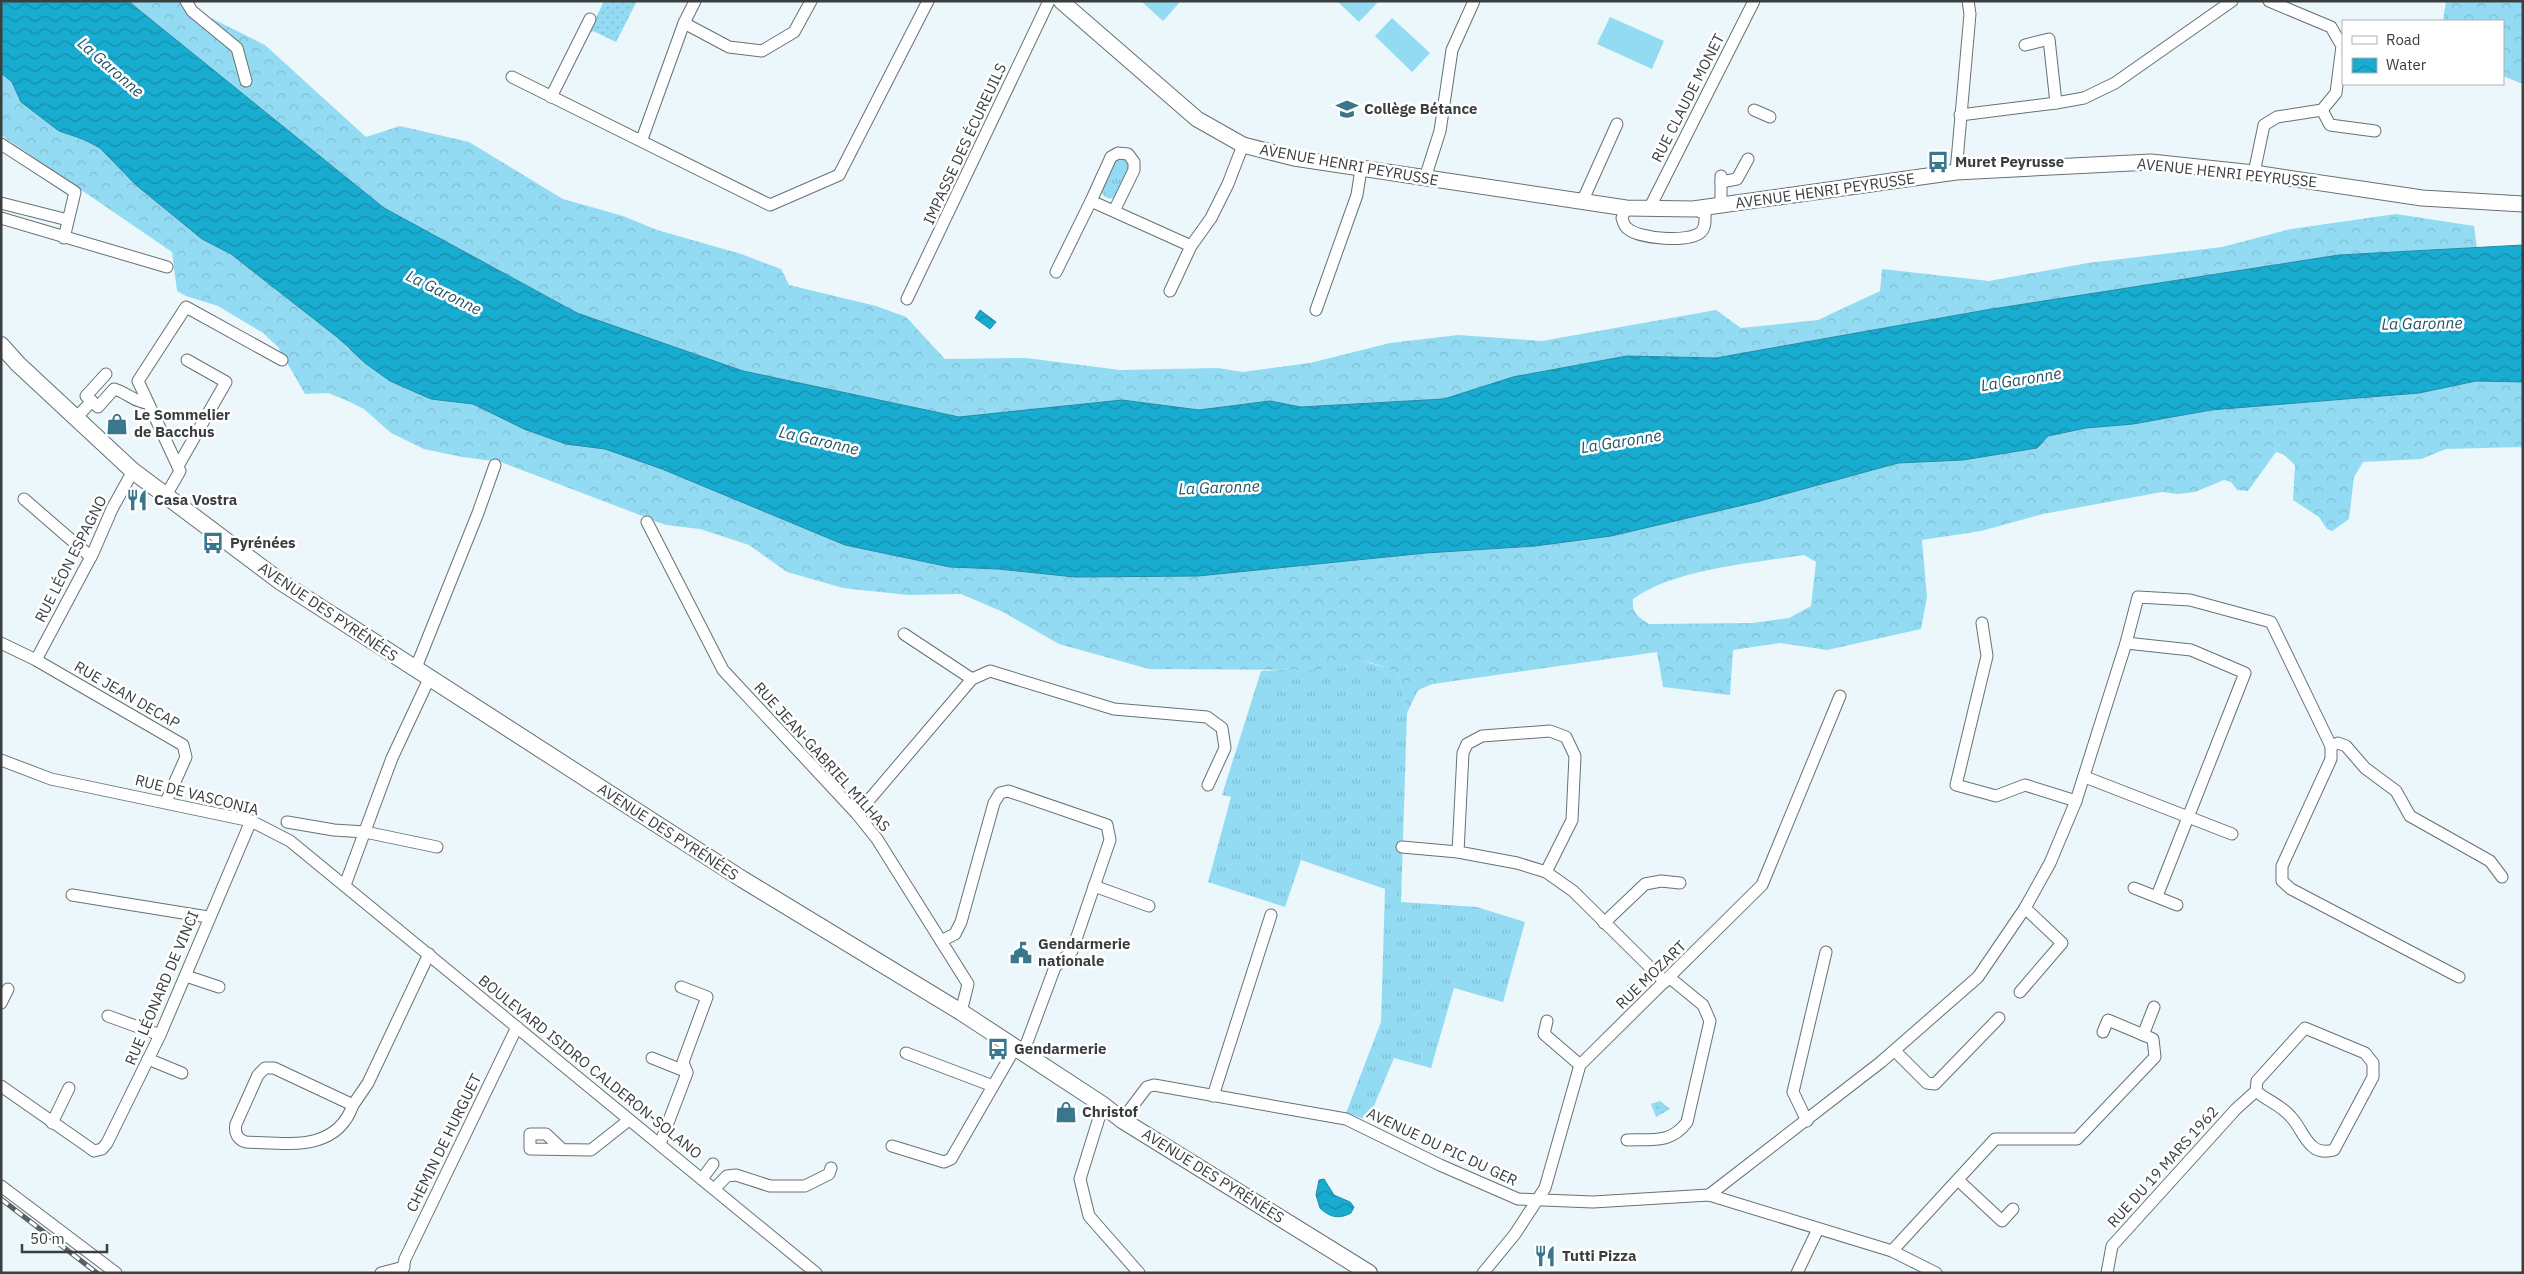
<svg xmlns="http://www.w3.org/2000/svg" width="2524" height="1274" font-family="'IBM Plex Sans',sans-serif">
<style>
.grass{fill:url(#grass-tufts)}
.forest{fill:url(#forest-crowns);fill-rule:evenodd}
.park{fill:url(#park-dots)}
.pitch{fill:#92dbf3}
.water{fill:url(#water-waves);stroke:#228ba5}
.lines{fill:none;stroke-linecap:round;stroke-linejoin:round}
.minor-casing{stroke:#687174;stroke-width:13}
.tertiary-casing{stroke:#687174;stroke-width:17}
.secondary-casing{stroke:#687174;stroke-width:18}
.minor{stroke:#fff;stroke-width:11}
.tertiary{stroke:#fff;stroke-width:15}
.secondary{stroke:#fff;stroke-width:16}
.rail-casing{stroke:#5a5f61;stroke-width:5}
.rail{stroke:#fff;stroke-width:3;stroke-dasharray:9;stroke-linecap:butt}
.labels{text-anchor:middle;stroke-width:5;stroke-linejoin:round;paint-order:stroke}
.street-label{font-size:15px;fill:#3a3e3f;stroke:#fff}
.poi-label{font-size:15px;font-weight:bold;fill:#3a3e3f;stroke:#fff;text-anchor:start}
.water-label{font-size:16px;font-style:italic;fill:#205565;stroke:#fff}
</style>
<defs>
<pattern id="grass-tufts" width="24" height="20" patternUnits="userSpaceOnUse" patternTransform="scale(1.25)"><rect width="24" height="20" fill="#92dbf3"/><path d="M3 7l-1-3M5 7V3M7 7l1-3M15 17l-1-3M17 17v-4M19 17l1-3" fill="none" stroke="#7fbdd1"/></pattern>
<pattern id="forest-crowns" width="20" height="18" patternUnits="userSpaceOnUse" patternTransform="scale(1.25)"><rect width="20" height="18" fill="#92dbf3"/><path d="M2 6a3 3 0 1 1 6 0M12 15a3 3 0 1 1 6 0" fill="none" stroke="#7fbdd1"/></pattern>
<pattern id="park-dots" width="8" height="8" patternUnits="userSpaceOnUse" patternTransform="scale(1.25)"><rect width="8" height="8" fill="#92dbf3"/><path d="M2 2h.1M6 6h.1" fill="none" stroke="#7fbdd1" stroke-width="1.8" stroke-linecap="round"/></pattern>
<pattern id="water-waves" width="16" height="10" patternUnits="userSpaceOnUse" patternTransform="scale(1.25)"><rect width="16" height="10" fill="#18acd1"/><path d="M0 5q4-4 8 0t8 0" fill="none" stroke="#178dab"/></pattern>
</defs>
<rect width="100%" height="100%" fill="#ecf7fb"/>
<!-- grass -->
<g class="grass">
<path d="M1118 158 1126 159 1130 166 1117 196C1110 201 1104 198 1101 191L1113 163Z"/>
<polygon points="1355,659 1391,669 1399,675 1407,713 1401,902 1477,907 1525,922 1503,1002 1454,988 1431,1068 1394,1058 1368,1120 1346,1113 1381,1022 1385,889 1301,860 1285,907 1208,882 1231,797 1222,795 1261,671 1344,667"/>
</g>
<!-- forest -->
<g class="forest">
<polygon points="128,1 182,1 185,5 265,45 366,137 400,126 469,142 563,199 623,216 657,230 741,254 781,269 789,285 876,306 906,317 945,359 1026,358 1120,370 1218,368 1243,372 1310,363 1390,343 1458,335 1542,341 1716,310 1741,328 1818,320 1880,291 1882,269 1989,281 2088,263 2222,247 2291,229 2396,214 2474,226 2477,248 2339,255 1986,310 1716,358 1627,356 1513,377 1444,399 1301,407 1270,401 1199,410 1122,400 959,417 742,371 577,313 384,208"/>
<polygon points="2446,1 2523,1 2523,84 2503,76 2503,21 2443,21"/>
<path d="M1 73 12 81 21 102 59 131 83 139 100 148 136 185 202 239 231 254 337 337 347 348 431 399 473 404 524 429 566 444 605 449 662 469 845 545 950 567 998 569 1075 577 1198 576 1426 553 1535 546 1611 536 1756 502 1898 463 1963 460 2036 448 2048 436 2086 428 2133 424 2211 410 2419 393 2476 381 2523 382V447L2446 449 2421 459 2363 462 2354 477 2349 519 2332 531 2327 529 2319 517 2293 500 2295 465 2283 454 2276 452 2248 491 2237 490 2231 482 2224 480 2195 492 2178 494 2162 492 2043 514 1981 531 1922 540 1927 597 1921 629 1827 650 1780 643 1733 650 1730 695 1663 687 1657 652 1433 684 1418 690 1407 713 1399 675C1386 666 1371 662 1355 660L1344 667 1319 670 1149 669 1059 644 1003 612 961 594 908 595 843 588 787 572 749 545 700 529 666 525 501 462 462 457 424 449 391 433 364 409 348 401 328 393 305 394 278 347 263 333 218 306 186 296 177 291 172 252 1 135ZM1804 555 1816 562 1811 606 1789 618 1752 623 1649 624C1638 617 1631 612 1633 599 1674 569 1753 563 1804 555Z"/>
</g>
<!-- park -->
<g class="park">
<polygon points="604,1 637,1 616,42 593,31 588,34"/>
<polygon points="1660,1101 1670,1109 1656,1117 1651,1104"/>
</g>
<!-- pitch -->
<g class="pitch">
<polygon points="1141,1 1181,1 1163,21"/>
<polygon points="1337,1 1379,1 1359,22"/>
<polygon points="1610,17 1664,41 1652,69 1597,44"/>
<polygon points="1392,18 1430,53 1412,72 1375,36"/>
</g>
<!-- water -->
<g class="water">
<polygon points="1,1 128,1 384,208 577,313 743,371 959,417 1122,400 1199,410 1270,401 1301,407 1444,399 1513,377 1627,356 1716,358 1986,310 2339,255 2523,245 2523,382 2476,381 2419,393 2211,410 2133,424 2086,428 2048,436 2037,448 1963,460 1898,463 1756,502 1611,536 1535,546 1426,553 1198,576 1075,577 998,569 950,567 845,545 662,469 605,449 566,444 524,429 473,404 431,399 390,381 365,363 337,337 231,254 202,239 136,185 100,148 83,139 59,131 21,102 12,82 1,73"/>
<polygon points="980,310 996,322 990,329 975,318"/>
<path d="M1324 1179 1334 1195 1350 1202 1354 1207 1351 1213C1340 1219 1330 1218 1320 1208L1316 1195 1319 1180Z"/>
</g>
<g class="lines">
<!-- minor casing -->
<g class="minor-casing">
<g id="minor">
<polyline points="186,1 192,11 237,48 246,81"/>
<polyline points="684,23 729,47 762,51 794,32 811,1"/>
<polyline points="2025,45 2049,39 2056,103"/>
<polyline points="512,77 770,205 839,175 928,1"/>
<polyline points="551,97 590,19"/>
<polyline points="1754,110 1770,117"/>
<polyline points="2322,110 2330,125 2375,131"/>
<polyline points="1960,115 2056,103 2084,98 2115,83 2232,1"/>
<polyline points="642,139 684,23 695,1"/>
<polyline points="1,144 75,192 64,238"/>
<polyline points="1956,172 1970,14 1968,1"/>
<polyline points="2254,173 2264,125 2277,117 2322,110 2336,93 2342,46 2331,27 2269,1"/>
<polyline points="1721,176 1721,205"/>
<polyline points="1425,178 1440,131 1452,50 1474,1"/>
<polyline points="1721,182 1737,179 1748,159"/>
<polyline points="1091,201 1111,157 1118,153 1128,154 1134,162 1134,170 1114,211"/>
<polyline points="1582,202 1617,124"/>
<polyline points="1,203 68,220"/>
<path d="M1626 208 1622 218C1623 221 1624 226 1627 228 1638 239 1689 243 1701 232 1706 227 1705 220 1705 214L1694 209"/>
<polyline points="1649,209 1754,1"/>
<polyline points="1,218 167,267"/>
<polyline points="1056,272 1091,201 1191,246"/>
<polyline points="1170,291 1191,246 1211,218 1228,184 1243,145"/>
<polyline points="907,299 1049,1"/>
<polyline points="1316,310 1357,195 1361,169"/>
<path d="M106 374 86 396 98 407 114 389C126 392 136 403 148 403"/>
<polyline points="75,419 92,401"/>
<polyline points="178,466 226,382 187,360"/>
<polyline points="165,497 180,471 138,381 186,307 282,360"/>
<polyline points="24,499 91,557"/>
<polyline points="647,522 723,670 857,814 877,839 968,984 961,1012"/>
<polyline points="1982,623 1987,656 1956,785 1996,796 2025,785 2076,801"/>
<polyline points="904,634 972,679"/>
<polyline points="1,643 36,660 183,745 186,757 166,802"/>
<polyline points="2126,643 2191,650 2245,673 2157,896"/>
<polyline points="36,660 93,553 112,509 133,471"/>
<polyline points="415,670 478,513 495,465"/>
<polyline points="2331,746 2338,743 2346,746 2365,768 2396,791 2410,816 2490,861 2502,877"/>
<polyline points="1,760 51,779 251,821 290,841 816,1273"/>
<polyline points="2085,777 2232,834"/>
<polyline points="857,814 972,679 990,671 1114,709 1207,717 1222,728 1225,748 1208,785"/>
<polyline points="287,822 334,830 365,832 437,847"/>
<polyline points="1402,847 1458,852 1517,863 1546,872 1573,891 1665,982"/>
<polyline points="1458,852 1463,753 1467,744 1482,736 1550,731 1566,737 1575,756 1572,820 1546,872"/>
<polyline points="345,885 392,758 429,679"/>
<polyline points="1094,886 1149,906"/>
<polyline points="2134,888 2177,905"/>
<polyline points="72,895 208,917"/>
<polyline points="1604,923 1645,884 1661,881 1680,883"/>
<polyline points="941,941 955,934 961,922 994,803 1000,793 1008,791 1107,825 1110,840 1072,951 1055,967 1023,1053"/>
<polyline points="186,976 219,987"/>
<polyline points="2020,992 2062,943 2025,908"/>
<polyline points="1,1003 8,989"/>
<polyline points="108,1016 160,1035"/>
<polyline points="1547,1021 1544,1034 1580,1065"/>
<path d="M2305 1028 2365 1053 2373 1063V1077L2334 1150C2326 1152 2318 1152 2312 1146 2303 1138 2299 1125 2291 1117 2280 1104 2267 1101 2256 1091L2257 1081Z"/>
<polyline points="2143,1035 2154,1007"/>
<polyline points="1895,1051 1927,1083 1935,1084 1999,1018"/>
<polyline points="906,1053 993,1086"/>
<polyline points="652,1058 687,1072"/>
<polyline points="148,1059 182,1073"/>
<polyline points="1,1086 87,1146 94,1151 102,1149 107,1143 160,1035 251,821"/>
<polyline points="1213,1096 1271,915"/>
<path d="M353 1105C336 1153 287 1143 246 1142 238 1140 234 1133 236 1124L258 1075 265 1068H274L353 1105 368 1083 429 954"/>
<polyline points="1103,1105 1080,1179 1089,1216 1139,1273"/>
<polyline points="1122,1120 1147,1087 1154,1085 1346,1119 1440,1165 1518,1199 1593,1202 1709,1195 1892,1251 1936,1273"/>
<polyline points="1807,1121 1793,1092 1826,952"/>
<polyline points="52,1123 69,1088"/>
<path d="M1627 1140C1652 1139 1671 1144 1687 1122L1710 1021 1703 1005 1670 978"/>
<polyline points="660,1144 687,1073 683,1062 707,997 681,987"/>
<polyline points="892,1146 944,1162 951,1159 1015,1048"/>
<polyline points="563,1150 546,1134 530,1134 530,1149 591,1150 629,1120"/>
<polyline points="702,1179 713,1164"/>
<polyline points="1958,1180 2002,1221 2013,1209"/>
<polyline points="1,1186 116,1273"/>
<polyline points="714,1189 727,1176 736,1175 770,1186 805,1186 829,1174 831,1168"/>
<polyline points="1709,1195 1881,1062 1978,977 2025,908 2050,863 2076,801 2126,643 2138,597 2190,600 2271,622 2331,746 2331,759 2282,866 2282,881 2291,889 2459,977"/>
<polyline points="1892,1251 1995,1139 2077,1139 2155,1057 2153,1039 2108,1020 2103,1032"/>
<polyline points="381,1273 404,1267"/>
<polyline points="402,1273 405,1259 517,1027"/>
<polyline points="1483,1273 1515,1234 1545,1188 1580,1065 1762,885 1840,696"/>
<polyline points="1797,1273 1818,1229"/>
<polyline points="2107,1273 2112,1246 2236,1109 2256,1091"/>
</g>
</g>
<!-- tertiary casing -->
<g class="tertiary-casing">
<polyline id="tertiary" points="1061,1 1197,119 1243,145 1294,158 1626,208 1693,209 1956,172 2151,162 2254,173 2422,198 2523,204"/>
</g>
<!-- secondary casing -->
<g class="secondary-casing">
<polyline id="secondary" points="1,345 18,364 133,471 281,582 742,879 961,1012 1103,1105 1122,1120 1369,1273"/>
</g>
<!-- minor -->
<use href="#minor" class="minor"/>
<!-- tertiary -->
<use href="#tertiary" class="tertiary"/>
<!-- secondary -->
<use href="#secondary" class="secondary"/>
<!-- rail casing -->
<g class="rail-casing">
<polyline id="rail" points="1,1199 97,1273"/>
</g>
<!-- rail -->
<use href="#rail" class="rail"/>
</g>
<!-- icons -->
<defs>
<g id="school-bare" transform="scale(1.725)"><path d="M0-5L7-2L0 1L-7-2ZM-4 1L0 2.5L4 1V4Q0 6-4 4Z" fill="#38778c" stroke="#fff" stroke-width="2.5" paint-order="stroke"/></g>
<g id="bus-bare" transform="scale(1.725)"><path d="M-5-6H5V4H4V6H2V4H-2V6H-4V4H-5ZM-3.5-4V0h7V-4ZM-3.5 1.2v1.5H-2V1.2ZM2 1.2v1.5H3.5V1.2Z" fill="#38778c" stroke="#fff" stroke-width="2.5" paint-order="stroke"/></g>
<g id="shop-bare" transform="scale(1.725)"><path d="M-5-2.5h2.3a2.7 3.5 0 0 1 5.4 0H5L5.5 6h-11ZM-1.5-2.5h3a1.5 2.3 0 0 0-3 0Z" fill="#38778c" stroke="#fff" stroke-width="2.5" paint-order="stroke"/></g>
<g id="restaurant-bare" transform="scale(1.725)"><path d="M-5-6h1v4h1v-4h1v4h1v-4h1v5L-1.5 .5V6h-2V.5L-5-1ZM5-6V6H3V1.5H1.5Q1.5-4 5-6Z" fill="#38778c" stroke="#fff" stroke-width="2.5" paint-order="stroke"/></g>
<g id="civic-bare" transform="scale(1.725)"><path d="M-.6-6.5H3V-4.5H.6V-3L4-1V1h2V6H-6V1h2V-1L-.6-3ZM-1.2 2.5V6h2.4V2.5Z" fill="#38778c" stroke="#fff" stroke-width="2.5" paint-order="stroke"/></g>
</defs>
<g fill-rule="evenodd">
<use href="#school-bare" x="1347" y="109"/>
<use href="#bus-bare" x="1938" y="162"/>
<use href="#shop-bare" x="117" y="424"/>
<use href="#restaurant-bare" x="137" y="500"/>
<use href="#bus-bare" x="213" y="543"/>
<use href="#civic-bare" x="1021" y="953"/>
<use href="#bus-bare" x="998" y="1049"/>
<use href="#shop-bare" x="1066" y="1112"/>
<use href="#restaurant-bare" x="1545" y="1256"/>
</g>
<g class="labels">
<!-- street labels -->
<g class="street-label">
<text transform="translate(1688 98) rotate(-63)" y="5">RUE CLAUDE MONET</text>
<text transform="translate(965 144) rotate(-65)" y="5">IMPASSE DES ÉCUREUILS</text>
<text transform="translate(1349 165) rotate(10)" y="5">AVENUE HENRI PEYRUSSE</text>
<text transform="translate(2227 173) rotate(6)" y="5">AVENUE HENRI PEYRUSSE</text>
<text transform="translate(1825 191) rotate(-8)" y="5">AVENUE HENRI PEYRUSSE</text>
<text transform="translate(71 559) rotate(-63)" y="5">RUE LÉON ESPAGNO</text>
<text transform="translate(328 612) rotate(34)" y="5">AVENUE DES PYRÉNÉES</text>
<text transform="translate(127 695) rotate(30)" y="5">RUE JEAN DECAP</text>
<text transform="translate(822 757) rotate(48)" y="5">RUE JEAN-GABRIEL MILHAS</text>
<text transform="translate(197 795) rotate(14)" y="5">RUE DE VASCONIA</text>
<text transform="translate(668 832) rotate(33)" y="5">AVENUE DES PYRÉNÉES</text>
<text transform="translate(1651 975) rotate(-44)" y="5">RUE MOZART</text>
<text transform="translate(162 988) rotate(-67)" y="5">RUE LÉONARD DE VINCI</text>
<text transform="translate(590 1067) rotate(39)" y="5">BOULEVARD ISIDRO CALDERON-SOLANO</text>
<text transform="translate(444 1143) rotate(-64)" y="5">CHEMIN DE HURGUET</text>
<text transform="translate(1442 1147) rotate(25)" y="5">AVENUE DU PIC DU GER</text>
<text transform="translate(2163 1167) rotate(-48)" y="5">RUE DU 19 MARS 1962</text>
<text transform="translate(1213 1176) rotate(32)" y="5">AVENUE DES PYRÉNÉES</text>
</g>
<!-- poi labels -->
<g class="poi-label">
<text x="1364" y="114">Collège Bétance</text>
<text x="1955" y="167">Muret Peyrusse</text>
<text x="134" y="420">Le Sommelier<tspan x="134" dy="17">de Bacchus</tspan></text>
<text x="154" y="505">Casa Vostra</text>
<text x="230" y="548">Pyrénées</text>
<text x="1038" y="949">Gendarmerie<tspan x="1038" dy="17">nationale</tspan></text>
<text x="1014" y="1054">Gendarmerie</text>
<text x="1082" y="1117">Christof</text>
<text x="1562" y="1261">Tutti Pizza</text>
</g>
<!-- water labels -->
<g class="water-label">
<text transform="translate(111 67) rotate(41)" y="6">La Garonne</text>
<text transform="translate(444 292) rotate(26)" y="6">La Garonne</text>
<text transform="translate(2422 323) rotate(-1)" y="6">La Garonne</text>
<text transform="translate(2021 379) rotate(-9)" y="6">La Garonne</text>
<text transform="translate(819 440) rotate(13)" y="6">La Garonne</text>
<text transform="translate(1621 441) rotate(-9)" y="6">La Garonne</text>
<text transform="translate(1219 487) rotate(-2)" y="6">La Garonne</text>
</g>
</g>
<!-- border -->
<rect width="2524" height="1274" fill="none" stroke="#3a3e3f" stroke-width="5"/>
<!-- legend -->
<rect x="2342" y="20" width="162" height="65" fill="#ffffff" stroke="#b0b2b2"/>
<rect x="2352" y="36" width="25" height="8" fill="#ffffff" stroke="#b0b2b2"/>
<text x="2386" y="45" font-size="15" fill="#3a3e3f">Road</text>
<rect x="2352" y="58" width="25" height="15" fill="url(#water-waves)" stroke="#b0b2b2"/>
<text x="2386" y="70" font-size="15" fill="#3a3e3f">Water</text>
<!-- scale -->
<path d="M22 1244v8h85v-8" fill="none" stroke="#3a3e3f" stroke-width="2.5"/>
<text x="30" y="1244" font-size="15" fill="#3a3e3f" stroke="#ffffff" stroke-width="4" paint-order="stroke">50 m</text>
</svg>
